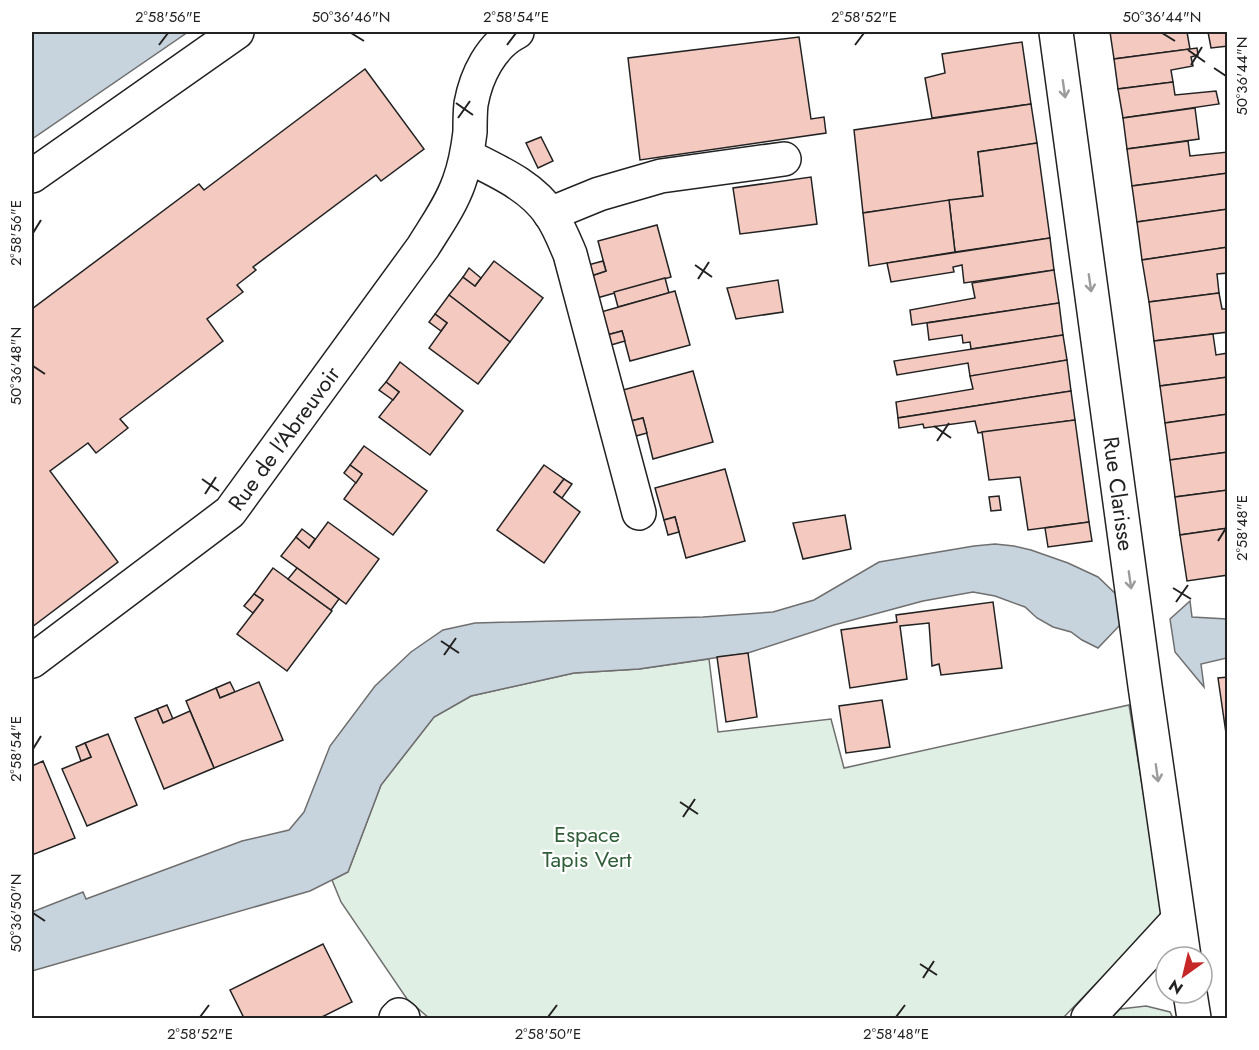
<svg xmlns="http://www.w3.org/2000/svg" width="1259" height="1050" font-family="Jost,sans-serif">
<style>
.green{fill:#e0efe3;stroke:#6f6f6f;stroke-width:1.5}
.water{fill:#c7d3dd;stroke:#6f6f6f;stroke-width:1.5}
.building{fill:#f3c9c0;stroke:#222;stroke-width:1.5}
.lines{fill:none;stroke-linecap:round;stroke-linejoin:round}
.minor-casing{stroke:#222;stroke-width:36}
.minor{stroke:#fff;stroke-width:33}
.oneway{stroke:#9c9c9c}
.ticks{fill:none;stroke:#222;stroke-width:2}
.labels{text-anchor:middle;stroke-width:4.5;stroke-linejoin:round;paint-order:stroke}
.street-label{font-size:22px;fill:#222;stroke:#fff}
.park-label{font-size:22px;fill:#2f5e38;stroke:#fff}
.neatline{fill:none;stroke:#222;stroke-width:2}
.ticks-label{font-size:15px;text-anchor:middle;fill:#222}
</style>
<rect width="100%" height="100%" fill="#fff"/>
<!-- green -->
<g class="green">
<polygon points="709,659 718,732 831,719 844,768 1129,705 1163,914 1063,1018 429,1018 407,999 341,902 332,880 348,872 381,785 434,717 471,696 574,673 639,669"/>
<polygon points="1146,1006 1170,1012 1173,1018 1111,1018 1120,1009"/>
</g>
<!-- water -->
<g class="water">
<polygon points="32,32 188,32 32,139"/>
<polygon points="995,544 1014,546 1031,550 1068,563 1098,577 1120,598 1120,625 1098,648 1082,640 1071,632 1053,627 1037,618 1025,607 995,596 973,592 923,601 834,625 748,653 639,669 574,673 471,696 434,717 381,785 348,872 310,891 32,971 32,912 83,892 86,899 242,841 289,830 304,812 330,746 375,686 411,652 443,630 475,623 703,617 773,612 814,600 879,562 974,546"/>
<polygon points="1190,601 1192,617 1227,619 1227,658 1201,664 1204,687 1175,652 1170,619"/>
</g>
<!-- building -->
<g class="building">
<polygon points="1110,32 1187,32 1190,49 1114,59"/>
<polygon points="1208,32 1228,32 1228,46 1211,48"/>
<polygon points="799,37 811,119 824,117 826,133 640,160 628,58"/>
<polygon points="1022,42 1031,104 932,118 925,78 945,73 942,54"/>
<polygon points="1197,48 1198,55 1191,57 1193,66 1171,70 1173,82 1118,89 1114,59"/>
<polygon points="365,69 424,149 381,181 376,175 253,267 256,270 237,285 243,292 207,319 223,341 120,419 128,428 96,453 88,443 50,471 118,562 32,627 32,309 199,184 204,190"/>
<polygon points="1173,82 1175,95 1216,91 1219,104 1123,118 1118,89"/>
<polygon points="1031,104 1037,143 978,152 983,196 863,213 854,130"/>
<polygon points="1195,108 1199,139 1127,149 1123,118"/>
<polygon points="541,137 553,161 538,168 526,143"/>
<polygon points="1188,141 1190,156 1228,152 1228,173 1132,186 1127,149"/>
<polygon points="1037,143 1050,238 955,252 949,200 983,196 978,152"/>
<polygon points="1228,173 1228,209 1137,222 1132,186"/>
<polygon points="811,177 817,224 740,234 733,188"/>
<polygon points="949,200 955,252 869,266 863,213"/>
<polygon points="1228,209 1228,247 1142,260 1137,222"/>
<polygon points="657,225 671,277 597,298 591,276 606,271 598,241"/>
<polygon points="1050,238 1054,270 964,283 962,265 953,267 954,272 891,282 887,263"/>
<polygon points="1228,247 1228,273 1217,274 1219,293 1149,302 1142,260"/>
<polygon points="494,261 543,298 510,342 449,295 463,277 475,286"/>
<polygon points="603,261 606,271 591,276 588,265"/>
<polygon points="469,268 481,278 475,286 463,277"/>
<polygon points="1054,270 1059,303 912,325 910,310 975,298 972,283"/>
<polygon points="665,278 669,293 618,307 614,292"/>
<polygon points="778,280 783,312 736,319 727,288"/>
<polygon points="675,291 690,345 630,361 622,331 607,335 601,312"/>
<polygon points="1219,293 1222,309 1228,309 1228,332 1154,341 1149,302"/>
<polygon points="449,295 510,342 478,384 429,348 447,323 435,314"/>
<polygon points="1059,303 1063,335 971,349 970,342 963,343 962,335 929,340 927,323"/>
<polygon points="435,314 447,323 441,331 429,322"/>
<polygon points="622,331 625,341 611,345 607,335"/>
<polygon points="1213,334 1216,355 1228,353 1228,377 1160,386 1154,341"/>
<polygon points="1063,335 1067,360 980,375 970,376 968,363 897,375 894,361"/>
<polygon points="1067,360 1071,391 898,418 896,402 973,389 970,376"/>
<polygon points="400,362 463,411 430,455 379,417 399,392 386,382"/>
<polygon points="693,371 713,442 653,459 643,418 631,421 623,390"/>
<polygon points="1228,377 1228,414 1165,423 1160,386"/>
<polygon points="386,382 399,392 393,400 379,390"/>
<polygon points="1071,391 1075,420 978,433 975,421 924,428 923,424 899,428 898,418"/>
<polygon points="1228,414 1228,452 1170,460 1165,423"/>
<polygon points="643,418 647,433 636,436 631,421"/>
<polygon points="1075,420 1089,522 1028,530 1020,477 989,480 982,432"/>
<polygon points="364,446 427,491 393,535 344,499 362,474 350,465"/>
<polygon points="1228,452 1228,490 1175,497 1170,460"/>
<polygon points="350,465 362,474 356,483 344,473"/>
<polygon points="544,465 564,479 554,492 580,512 544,563 497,530"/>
<polygon points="725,469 745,541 686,558 675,517 664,520 655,488"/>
<polygon points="564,479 572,484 562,498 554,492"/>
<polygon points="1228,490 1228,528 1180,535 1175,497"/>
<polygon points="999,496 1001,510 991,511 989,497"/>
<polygon points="845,515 851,549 803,559 793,523"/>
<polygon points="675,517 679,532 668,535 664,520"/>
<polygon points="328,522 379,559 346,604 281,556 296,537 309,548"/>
<polygon points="1089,522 1092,541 1048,547 1045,528"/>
<polygon points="1228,528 1228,575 1187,581 1180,535"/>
<polygon points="302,529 315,539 309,548 296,537"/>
<polygon points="273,568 332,611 287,671 237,634 263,600 254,594"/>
<polygon points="297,568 339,599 331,610 288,579"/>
<polygon points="254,594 263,600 253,613 244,606"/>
<polygon points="993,602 1002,668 941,675 939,664 932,666 929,623 900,626 907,679 850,688 841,630 897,622 896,615"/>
<polygon points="748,653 757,717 726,722 717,657"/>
<polygon points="1228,677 1228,747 1218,678"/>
<polygon points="230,682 235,692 220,698 216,688"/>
<polygon points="259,682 283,740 214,768 186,701 216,688 220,698"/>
<polygon points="882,700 890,747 846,753 839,706"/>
<polygon points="167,705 173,719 163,723 157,709"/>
<polygon points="157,709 163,723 190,711 214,768 164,789 135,718"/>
<polygon points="108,734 137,805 87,826 62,769 91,757 85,743"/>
<polygon points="85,743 91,757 81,761 76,747"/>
<polygon points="43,761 75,838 32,855 32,766"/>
<polygon points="323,944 352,1002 320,1018 244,1018 230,990"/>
</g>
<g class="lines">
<!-- minor casing -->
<g class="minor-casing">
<g id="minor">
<path id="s1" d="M1056 32 1145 686 1184 957"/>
<path d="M467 156C497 171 532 186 551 215 559 227 564 240 570 254L639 513"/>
<polyline points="32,176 237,32"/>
<polyline points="550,214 599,194 661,176 784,159"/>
<path id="s2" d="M32 661 230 512 423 247C436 226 451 205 459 182 465 166 468 149 470 132 470 123 470 113 471 104 476 76 491 45 517 32"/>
<polyline points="1190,993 1194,1018"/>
<polyline points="396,1018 399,1015 403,1018"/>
<polyline points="1088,1018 1178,920"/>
</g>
</g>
<!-- minor -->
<use href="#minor" class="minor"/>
</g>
<!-- one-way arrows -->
<defs><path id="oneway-shaft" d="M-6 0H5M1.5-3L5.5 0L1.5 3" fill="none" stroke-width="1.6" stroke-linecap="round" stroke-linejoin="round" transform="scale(1.5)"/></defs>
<g class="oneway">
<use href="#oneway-shaft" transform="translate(1064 89) rotate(82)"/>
<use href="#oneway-shaft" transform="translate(1090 283) rotate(82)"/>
<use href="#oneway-shaft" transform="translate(1130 580) rotate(82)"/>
<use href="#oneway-shaft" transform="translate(1157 773) rotate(82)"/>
</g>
<!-- ticks -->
<path class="ticks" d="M351 33 364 41M1162 33 1175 41M159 45 168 33M507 45 516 33M855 45 864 33M1188 50 1205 62M1191 65 1202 47M1214 68 1226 76M456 103 473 115M458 118 470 101M33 233 41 220M695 265 712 277M698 279 709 262M33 366 45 374M934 426 951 438M937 441 949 423M202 479 219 491M205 494 216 477M1218 541 1226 528M1173 588 1191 599M1176 602 1188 585M441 641 459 653M444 655 456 638M33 749 41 736M680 802 698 814M683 817 695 799M33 913 45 921M920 964 937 975M923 978 934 961M200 1017 209 1005M548 1017 557 1005M896 1017 905 1005"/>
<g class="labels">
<!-- street labels -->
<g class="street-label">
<text dy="8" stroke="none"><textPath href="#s2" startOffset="339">Rue de l'Abreuvoir</textPath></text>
<text dy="8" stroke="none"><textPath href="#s1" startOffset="466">Rue Clarisse</textPath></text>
</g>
<!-- park labels -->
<g class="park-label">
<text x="587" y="842">Espace<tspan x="587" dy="25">Tapis Vert</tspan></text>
</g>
</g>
<!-- border -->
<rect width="1259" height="1050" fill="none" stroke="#ffffff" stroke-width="66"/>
<!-- north arrow -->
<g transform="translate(1184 975) rotate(214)"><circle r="28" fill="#ffffff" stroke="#a7a7a7" stroke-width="1.5"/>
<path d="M0-4.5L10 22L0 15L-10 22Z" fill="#c62828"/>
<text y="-9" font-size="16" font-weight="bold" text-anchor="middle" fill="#222222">N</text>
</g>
<rect x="33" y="33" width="1193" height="984" class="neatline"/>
<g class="ticks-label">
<text x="168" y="22">2°58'56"E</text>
<text x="351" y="22">50°36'46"N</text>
<text x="516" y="22">2°58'54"E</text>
<text x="864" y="22">2°58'52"E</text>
<text x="1162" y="22">50°36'44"N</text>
<text transform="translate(1242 76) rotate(-90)" y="5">50°36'44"N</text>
<text transform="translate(16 233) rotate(-90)" y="5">2°58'56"E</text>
<text transform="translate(16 366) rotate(-90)" y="5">50°36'48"N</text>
<text transform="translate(1242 528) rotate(-90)" y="5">2°58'48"E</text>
<text transform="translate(16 749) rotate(-90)" y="5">2°58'54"E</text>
<text transform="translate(16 913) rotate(-90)" y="5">50°36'50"N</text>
<text x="200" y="1039">2°58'52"E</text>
<text x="548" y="1039">2°58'50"E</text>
<text x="896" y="1039">2°58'48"E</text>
</g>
</svg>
